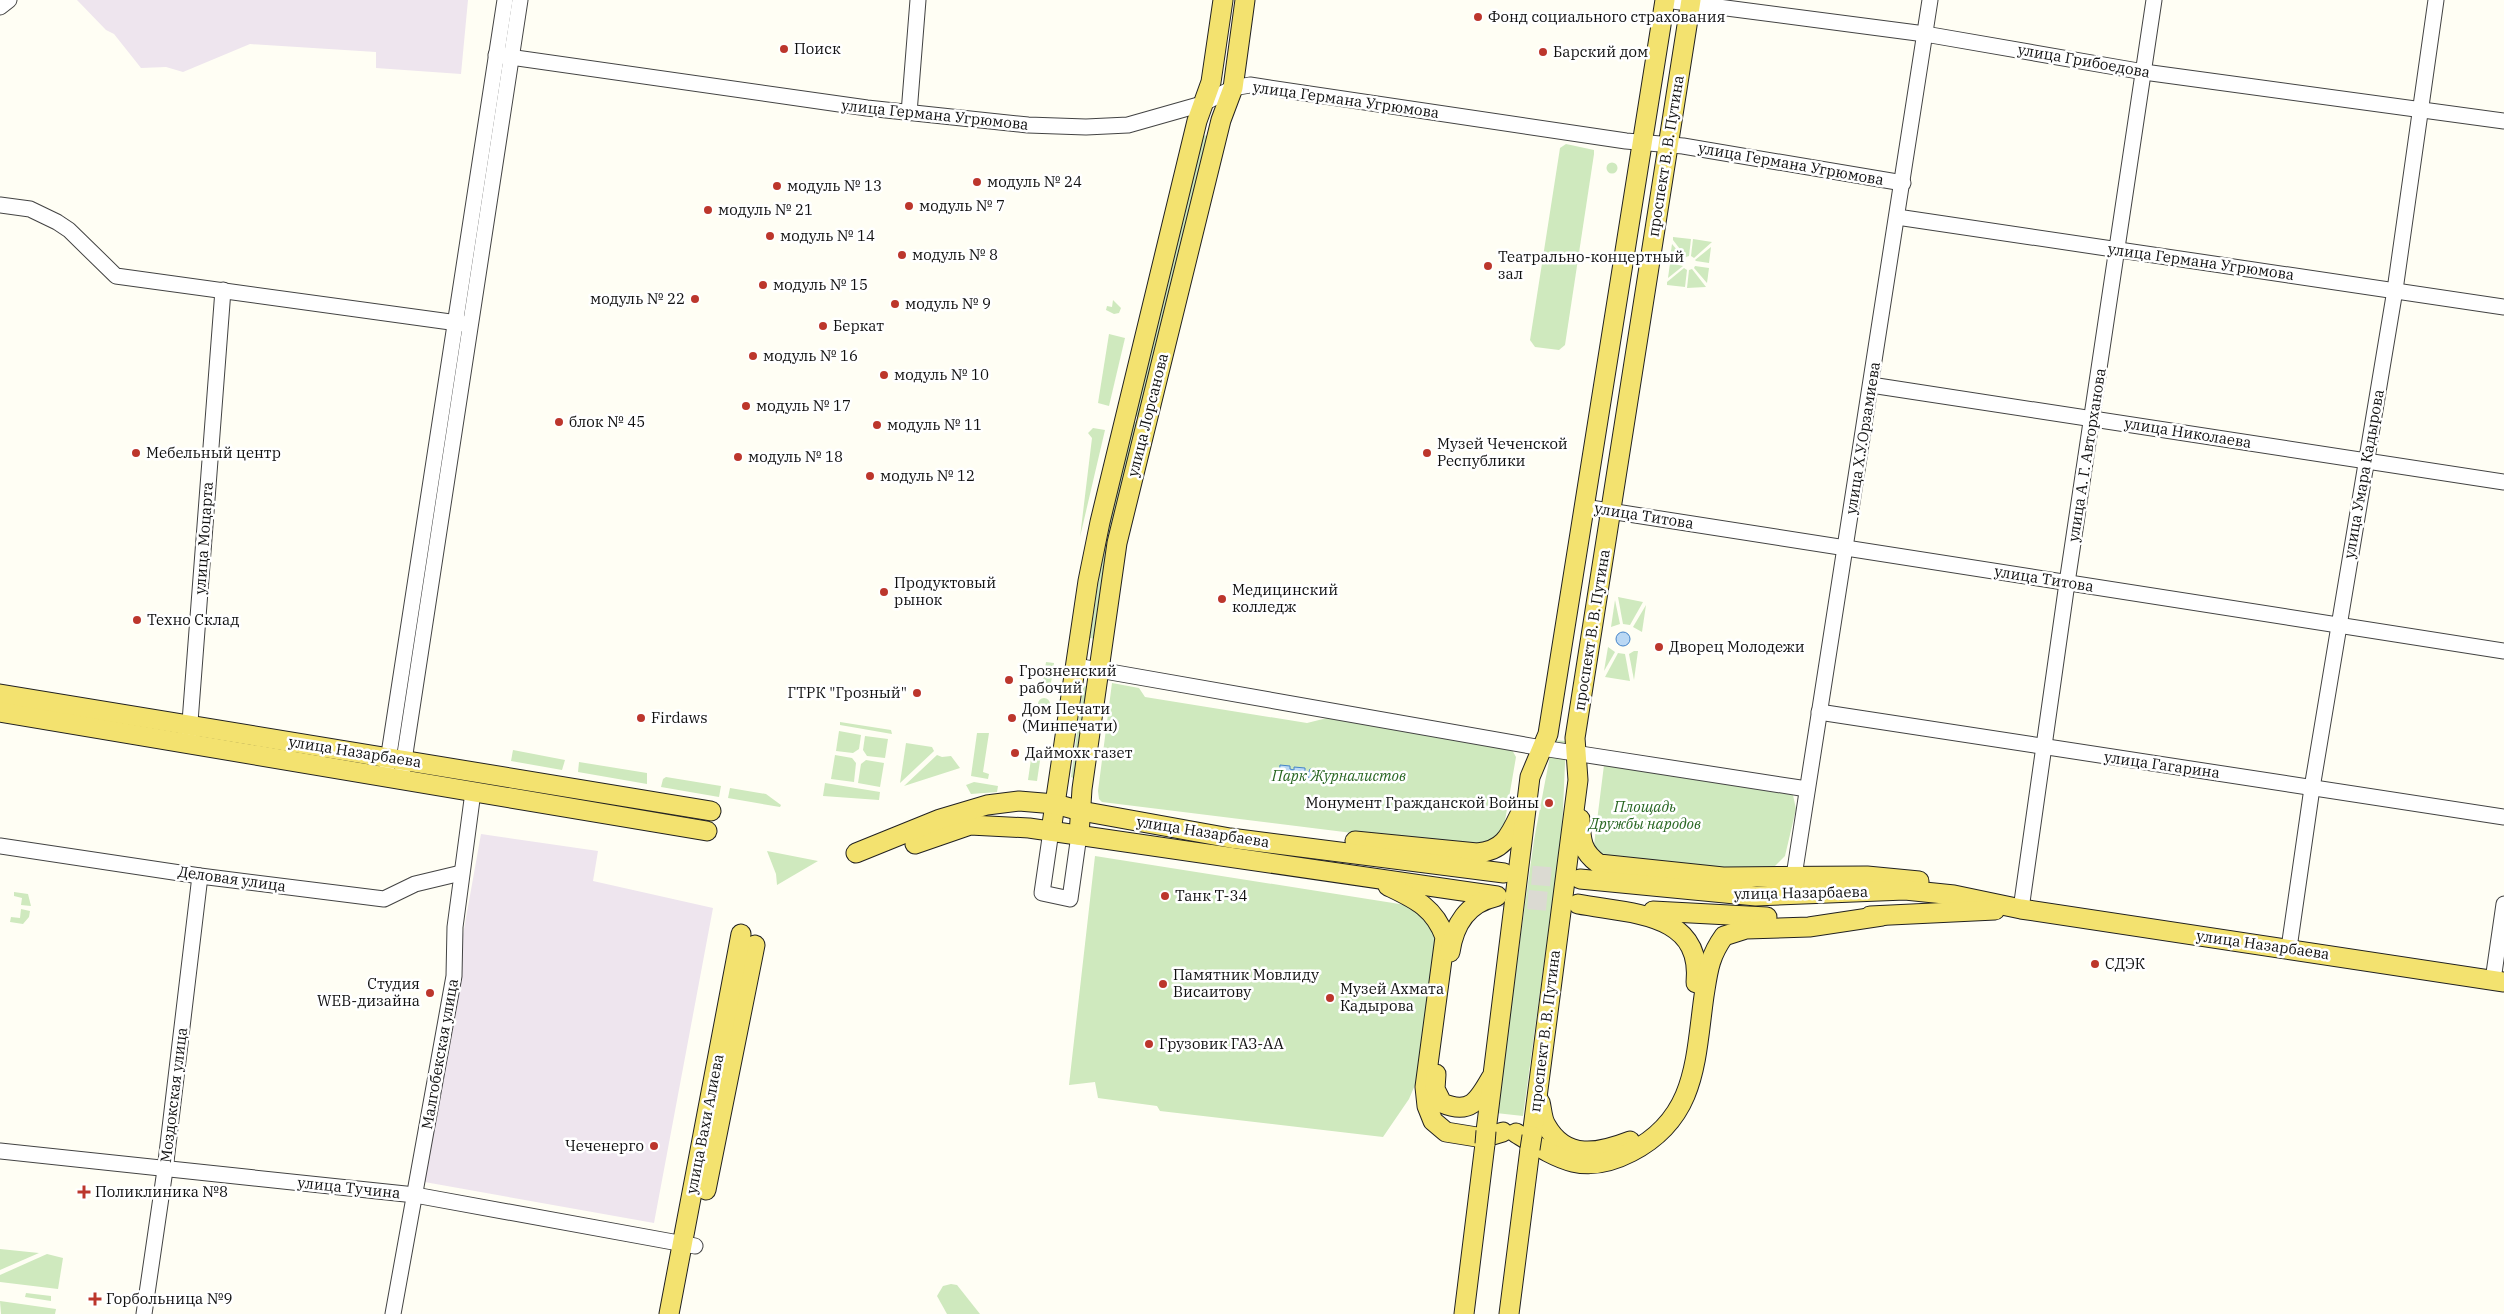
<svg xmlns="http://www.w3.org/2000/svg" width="2504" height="1314" font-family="'IBM Plex Serif',serif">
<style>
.industrial{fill:#eee5ee}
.green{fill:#cfe9be}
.water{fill:#bad8f4;stroke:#4484c9}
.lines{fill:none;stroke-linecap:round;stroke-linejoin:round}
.major-tunnel{stroke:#dbdad2;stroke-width:19;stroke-dasharray:19 9;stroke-linecap:butt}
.minor-casing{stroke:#434343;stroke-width:17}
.major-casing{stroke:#212121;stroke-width:21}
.minor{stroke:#fff;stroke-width:15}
.major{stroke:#f3e26f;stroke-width:19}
.major-bridge-casing{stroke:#212121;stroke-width:21;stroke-linecap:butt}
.major-bridge{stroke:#f3e26f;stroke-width:19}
.poi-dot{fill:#bc362c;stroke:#fff;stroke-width:2}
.labels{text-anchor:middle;stroke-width:5;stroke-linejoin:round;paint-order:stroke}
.poi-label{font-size:15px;fill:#101010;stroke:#fff;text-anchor:start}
.street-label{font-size:15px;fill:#101010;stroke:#fff}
.park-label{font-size:15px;font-style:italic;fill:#286622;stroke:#fff}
</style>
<rect width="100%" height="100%" fill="#fffef4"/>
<!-- industrial -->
<g class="industrial">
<polygon points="77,0 468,0 461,74 376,68 376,52 250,44 183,72 166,67 141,68 114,34 106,30"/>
<polygon points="481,834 598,851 593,881 713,908 654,1223 419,1181"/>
</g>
<!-- green -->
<g class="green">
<polygon points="1202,135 1208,136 1140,417 1134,416"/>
<polygon points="1566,144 1594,150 1594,154 1565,345 1559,350 1535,347 1530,340 1560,148"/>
<circle cx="1612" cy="168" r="5.5"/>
<polygon points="1673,237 1691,239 1689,256 1686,257 1673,240"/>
<polygon points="1693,239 1712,242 1694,258 1691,256"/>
<polygon points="1672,244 1684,258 1683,259 1670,258"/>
<polygon points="1711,247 1709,263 1696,261 1695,260"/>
<polygon points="1670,263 1683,266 1668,278"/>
<polygon points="1695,266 1709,268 1707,283 1694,268"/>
<polygon points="1684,268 1687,270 1685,287 1667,285 1667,282"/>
<polygon points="1692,269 1706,287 1687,288 1689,270"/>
<polygon points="1113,300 1121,308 1119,313 1114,314 1106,310 1107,306 1112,307"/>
<polygon points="1109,334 1125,338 1109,406 1098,403"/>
<polygon points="1133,421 1138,423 1096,639 1090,638 1106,530"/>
<polygon points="1093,428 1105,430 1080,537 1092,438 1088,433"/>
<polygon points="1618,597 1643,602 1630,625 1623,624"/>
<polygon points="1615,600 1620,624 1611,627"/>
<polygon points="1646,605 1642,632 1633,627"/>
<polygon points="1608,647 1615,652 1604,671"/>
<polygon points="1634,651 1638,651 1634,680 1629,654"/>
<polygon points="1618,653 1625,654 1630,681 1605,677"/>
<polygon points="1046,662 1054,663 1050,690 1042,689"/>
<polygon points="1112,683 1139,688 1145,697 1307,723 1327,718 1511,748 1516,757 1501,844 1465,847 1102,802 1099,799 1098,791"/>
<polygon points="1085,686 1087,687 1075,779 1071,777 1083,688"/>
<circle cx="1044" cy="704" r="6"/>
<polygon points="840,722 891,730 892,734 840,725"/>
<polygon points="839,731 861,735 859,749 853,753 836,751"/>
<polygon points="977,733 989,733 983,772 989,774 988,779 971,776"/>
<polygon points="865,736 888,739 885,758 867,756 863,750"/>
<polygon points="1553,740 1566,741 1562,832 1523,1116 1496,1113 1534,840"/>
<polygon points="906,743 932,747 934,751 900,783"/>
<polygon points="513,750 565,760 562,770 511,761"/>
<polygon points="1032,752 1041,754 1037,781 1028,780"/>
<polygon points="835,755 852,758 856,763 854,782 831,779"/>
<polygon points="937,755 942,757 951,756 960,768 904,786"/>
<polygon points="866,760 884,763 880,787 858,783 861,764"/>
<polygon points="579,762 647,773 647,784 578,772"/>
<polygon points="1604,765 1793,795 1796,809 1785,856 1769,872 1719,872 1593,853"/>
<polygon points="666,777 721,786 719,797 661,787 663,779"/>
<polygon points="974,782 998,786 997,792 971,794 966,785"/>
<polygon points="825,783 880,792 879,800 823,796"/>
<polygon points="730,788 766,794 781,805 780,807 728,798"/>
<polygon points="767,851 818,861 777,885 776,874"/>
<polygon points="1095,856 1412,906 1432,923 1439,943 1423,1066 1409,1099 1383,1137 1160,1111 1157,1106 1098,1098 1095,1082 1069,1085"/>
<polygon points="14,892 28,894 31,906 21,905 22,898 14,896"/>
<polygon points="21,909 30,911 29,917 23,924 10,922 11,917 20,918"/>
<polygon points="0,1249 39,1253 0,1270"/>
<polygon points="47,1254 63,1258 58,1289 0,1282 0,1275"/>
<polygon points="951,1284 957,1285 980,1314 947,1314 937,1296 943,1286"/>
<polygon points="26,1293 51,1296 51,1301 25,1297"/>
<polygon points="0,1301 56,1309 55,1314 1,1314"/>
</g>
<!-- water -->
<g class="water">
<circle cx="1623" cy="639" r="7"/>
<polygon points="1280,765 1290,766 1290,769 1294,770 1294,767 1305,768 1305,771 1309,772 1310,769 1320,771 1318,781 1308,780 1309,777 1305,776 1304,779 1293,778 1293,774 1289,774 1288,777 1279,776"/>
</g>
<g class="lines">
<!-- major-tunnel -->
<g class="major-tunnel">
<polyline points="1504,873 1580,879"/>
<polyline points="1500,897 1577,904"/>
</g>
<!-- minor casing -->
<g class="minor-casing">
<g id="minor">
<polyline points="1665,0 1925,34 2144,72 2504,121"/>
<polyline points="0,7 9,0"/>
<polyline points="496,55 867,108 1028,125 1086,127 1128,125 1202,104 1233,88 1250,85 1626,141 1683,146 1903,183"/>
<polyline points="909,113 918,0"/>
<polyline points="0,205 30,209 57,222 69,230 116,276 465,324"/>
<polyline points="1897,217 2504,307"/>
<polyline points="1871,385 2504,482"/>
<polyline points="1584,507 2504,651"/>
<polyline points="1076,666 1542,748 1807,789"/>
<polyline points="1819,712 2504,817"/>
<polyline points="189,735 223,290"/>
<polyline points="387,767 505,0"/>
<polyline points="401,780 520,0"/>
<polyline points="1051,831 1042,893 1070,899 1079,835"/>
<polyline points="0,846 200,876 384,899 415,884 461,873"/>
<polyline points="1794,876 1930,0"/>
<polyline points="2021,909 2067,583 2154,0"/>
<polyline points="2289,948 2312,788 2395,290 2436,0"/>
<polyline points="2493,980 2504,904"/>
<polyline points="0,1151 415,1195 695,1246"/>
<polyline points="144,1314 165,1170 200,876"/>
<polyline points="393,1314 454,976 455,927 473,792"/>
</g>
</g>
<!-- major casing -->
<g class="major-casing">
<g id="major">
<polyline points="0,694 711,811"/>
<polyline points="0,712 707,831"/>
<path d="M1580 819C1581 840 1581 851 1599 864L1723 877 1867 876 1919 881"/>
<polyline points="1051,831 1088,581 1100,522 1197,121 1211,82 1223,0"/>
<polyline points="1079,835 1082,789 1117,543 1221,120 1233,88 1245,0"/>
<path d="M1355 841 1477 853C1504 851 1510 835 1521 812"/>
<polyline points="915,844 970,825 1029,828 1497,896"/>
<polyline points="856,853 940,819 987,805 1019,801 1055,804 1081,811 1230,838 1504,873"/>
<polyline points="1580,879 1756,896 1905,890 1954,895 2021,909 2504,982"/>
<path d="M1388 886C1415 899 1434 907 1445 937L1425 1087 1427 1106 1433 1121 1446 1132 1483 1138 1503 1132"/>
<path d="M1578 904C1629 914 1703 911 1696 983"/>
<polyline points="1653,911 1767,917"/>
<polyline points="1870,916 1995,910"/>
<path d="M1450 952C1454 925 1468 903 1495 897"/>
<path d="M1436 1074 1435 1089 1442 1103C1470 1115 1478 1101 1491 1078"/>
<path d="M1540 1102C1542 1109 1542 1119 1546 1125 1566 1161 1599 1153 1630 1141"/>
<polyline points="1486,1131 1530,777 1548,734 1665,0"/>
<path d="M1516 1133C1558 1159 1583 1177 1631 1152 1697 1118 1695 1060 1704 996 1708 971 1709 957 1724 936L1746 929 1809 927 1882 916"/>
<polyline points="1532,1136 1578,780 1575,738 1691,0"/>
<polyline points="706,1190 755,945"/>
<polyline points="669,1314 741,934"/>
<polyline points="1464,1314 1485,1144"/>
<polyline points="1509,1314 1530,1149"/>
</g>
</g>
<!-- minor -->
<use href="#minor" class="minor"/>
<!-- major -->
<use href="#major" class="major"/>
<!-- major-bridge casing -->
<g class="major-bridge-casing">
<g id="major-bridge">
<polyline points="1485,1144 1486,1131"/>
<polyline points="1530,1149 1532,1136"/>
</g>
</g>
<!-- major-bridge -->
<use href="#major-bridge" class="major-bridge"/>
</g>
<!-- markers -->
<g class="poi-dot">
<circle cx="1478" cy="17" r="5"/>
<circle cx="784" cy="49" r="5"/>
<circle cx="1543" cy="52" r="5"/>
<circle cx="977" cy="182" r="5"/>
<circle cx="777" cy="186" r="5"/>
<circle cx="909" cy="206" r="5"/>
<circle cx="708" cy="210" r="5"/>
<circle cx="770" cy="236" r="5"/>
<circle cx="902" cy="255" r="5"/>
<circle cx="1488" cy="266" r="5"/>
<circle cx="763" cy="285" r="5"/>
<circle cx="695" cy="299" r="5"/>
<circle cx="895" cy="304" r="5"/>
<circle cx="823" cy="326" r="5"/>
<circle cx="753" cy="356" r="5"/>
<circle cx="884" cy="375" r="5"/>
<circle cx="746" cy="406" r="5"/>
<circle cx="559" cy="422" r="5"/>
<circle cx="877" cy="425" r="5"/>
<circle cx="136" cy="453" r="5"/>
<circle cx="1427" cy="453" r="5"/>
<circle cx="738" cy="457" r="5"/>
<circle cx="870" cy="476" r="5"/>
<circle cx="884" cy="592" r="5"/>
<circle cx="1222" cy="599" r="5"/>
<circle cx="137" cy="620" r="5"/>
<circle cx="1659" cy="647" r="5"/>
<circle cx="1009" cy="680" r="5"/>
<circle cx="917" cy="693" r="5"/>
<circle cx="641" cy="718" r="5"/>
<circle cx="1012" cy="718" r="5"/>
<circle cx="1015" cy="753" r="5"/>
<circle cx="1549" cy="803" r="5"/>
<circle cx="1165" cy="896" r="5"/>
<circle cx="2095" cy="964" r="5"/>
<circle cx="1163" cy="984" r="5"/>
<circle cx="430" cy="993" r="5"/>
<circle cx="1330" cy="998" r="5"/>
<circle cx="1149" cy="1044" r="5"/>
<circle cx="654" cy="1146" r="5"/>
<path d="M81.5 1184.5h5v5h5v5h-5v5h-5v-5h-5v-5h5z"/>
<path d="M92.5 1291.5h5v5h5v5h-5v5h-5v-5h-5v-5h5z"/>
</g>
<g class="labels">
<!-- poi labels -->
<g class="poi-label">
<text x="1488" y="22">Фонд социального страхования</text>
<text x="794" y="54">Поиск</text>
<text x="1553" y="57">Барский дом</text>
<text x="987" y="187">модуль № 24</text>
<text x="787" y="191">модуль № 13</text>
<text x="919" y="211">модуль № 7</text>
<text x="718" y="215">модуль № 21</text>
<text x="780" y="241">модуль № 14</text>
<text x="912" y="260">модуль № 8</text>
<text x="1498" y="262">Театрально-концертный<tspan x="1498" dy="17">зал</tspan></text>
<text x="773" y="290">модуль № 15</text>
<text x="685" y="304" text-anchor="end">модуль № 22</text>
<text x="905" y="309">модуль № 9</text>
<text x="833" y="331">Беркат</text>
<text x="763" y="361">модуль № 16</text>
<text x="894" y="380">модуль № 10</text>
<text x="756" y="411">модуль № 17</text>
<text x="569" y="427">блок № 45</text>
<text x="887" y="430">модуль № 11</text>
<text x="1437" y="449">Музей Чеченской<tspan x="1437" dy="17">Республики</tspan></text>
<text x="146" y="458">Мебельный центр</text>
<text x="748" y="462">модуль № 18</text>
<text x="880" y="481">модуль № 12</text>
<text x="894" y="588">Продуктовый<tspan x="894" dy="17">рынок</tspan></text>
<text x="1232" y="595">Медицинский<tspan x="1232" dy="17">колледж</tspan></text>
<text x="147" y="625">Техно Склад</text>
<text x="1669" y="652">Дворец Молодежи</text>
<text x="1019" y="676">Грозненский<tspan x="1019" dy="17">рабочий</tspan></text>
<text x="907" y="698" text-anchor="end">ГТРК "Грозный"</text>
<text x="1022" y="714">Дом Печати<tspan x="1022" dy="17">(Минпечати)</tspan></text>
<text x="651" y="723">Firdaws</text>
<text x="1025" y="758">Даймохк газет</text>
<text x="1539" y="808" text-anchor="end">Монумент Гражданской Войны</text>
<text x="1175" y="901">Танк Т-34</text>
<text x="2105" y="969">СДЭК</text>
<text x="1173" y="980">Памятник Мовлиду<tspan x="1173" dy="17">Висаитову</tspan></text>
<text x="420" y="989" text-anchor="end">Студия<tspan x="420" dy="17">WEB-дизайна</tspan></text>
<text x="1340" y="994">Музей Ахмата<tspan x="1340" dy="17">Кадырова</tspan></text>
<text x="1159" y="1049">Грузовик ГАЗ-АА</text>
<text x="644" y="1151" text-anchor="end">Чеченерго</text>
<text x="95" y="1197">Поликлиника №8</text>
<text x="106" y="1304">Горбольница №9</text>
</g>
<!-- street labels -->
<g class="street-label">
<text transform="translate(2084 61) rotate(10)" y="5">улица Грибоедова</text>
<text transform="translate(1346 100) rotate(8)" y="5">улица Германа Угрюмова</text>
<text transform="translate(935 115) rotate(6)" y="5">улица Германа Угрюмова</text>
<text transform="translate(1666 156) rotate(-81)" y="5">проспект В. В. Путина</text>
<text transform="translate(1791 164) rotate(10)" y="5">улица Германа Угрюмова</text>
<text transform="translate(2201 262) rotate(8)" y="5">улица Германа Угрюмова</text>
<text transform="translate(1148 415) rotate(-76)" y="5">улица Лорсанова</text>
<text transform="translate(2188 433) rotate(9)" y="5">улица Николаева</text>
<text transform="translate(1863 438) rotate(-81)" y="5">улица Х.У.Орзамиева</text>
<text transform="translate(2087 455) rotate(-81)" y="5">улица А. Г. Авторханова</text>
<text transform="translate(2364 474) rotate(-80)" y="5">улица Умара Кадырова</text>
<text transform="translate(1644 516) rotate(9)" y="5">улица Титова</text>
<text transform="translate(204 538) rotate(-86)" y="5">улица Моцарта</text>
<text transform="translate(2044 579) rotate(9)" y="5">улица Титова</text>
<text transform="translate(1592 630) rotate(-81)" y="5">проспект В. В. Путина</text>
<text transform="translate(355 752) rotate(9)" y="5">улица Назарбаева</text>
<text transform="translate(2162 765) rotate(8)" y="5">улица Гагарина</text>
<text transform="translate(1203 832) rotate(9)" y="5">улица Назарбаева</text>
<text transform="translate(232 879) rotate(8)" y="5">Деловая улица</text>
<text transform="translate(1801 893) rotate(-1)" y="5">улица Назарбаева</text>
<text transform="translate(2263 945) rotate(8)" y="5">улица Назарбаева</text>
<text transform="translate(1545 1031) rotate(-83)" y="5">проспект В. В. Путина</text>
<text transform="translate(440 1054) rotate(-80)" y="5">Малгобекская улица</text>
<text transform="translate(174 1095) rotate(-83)" y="5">Моздокская улица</text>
<text transform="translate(705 1124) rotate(-79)" y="5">улица Вахи Алиева</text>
<text transform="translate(349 1188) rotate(6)" y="5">улица Тучина</text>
</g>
<!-- park labels -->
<g class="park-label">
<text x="1339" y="781">Парк Журналистов</text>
<text x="1645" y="812">Площадь<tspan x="1645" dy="17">Дружбы народов</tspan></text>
</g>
</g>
</svg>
